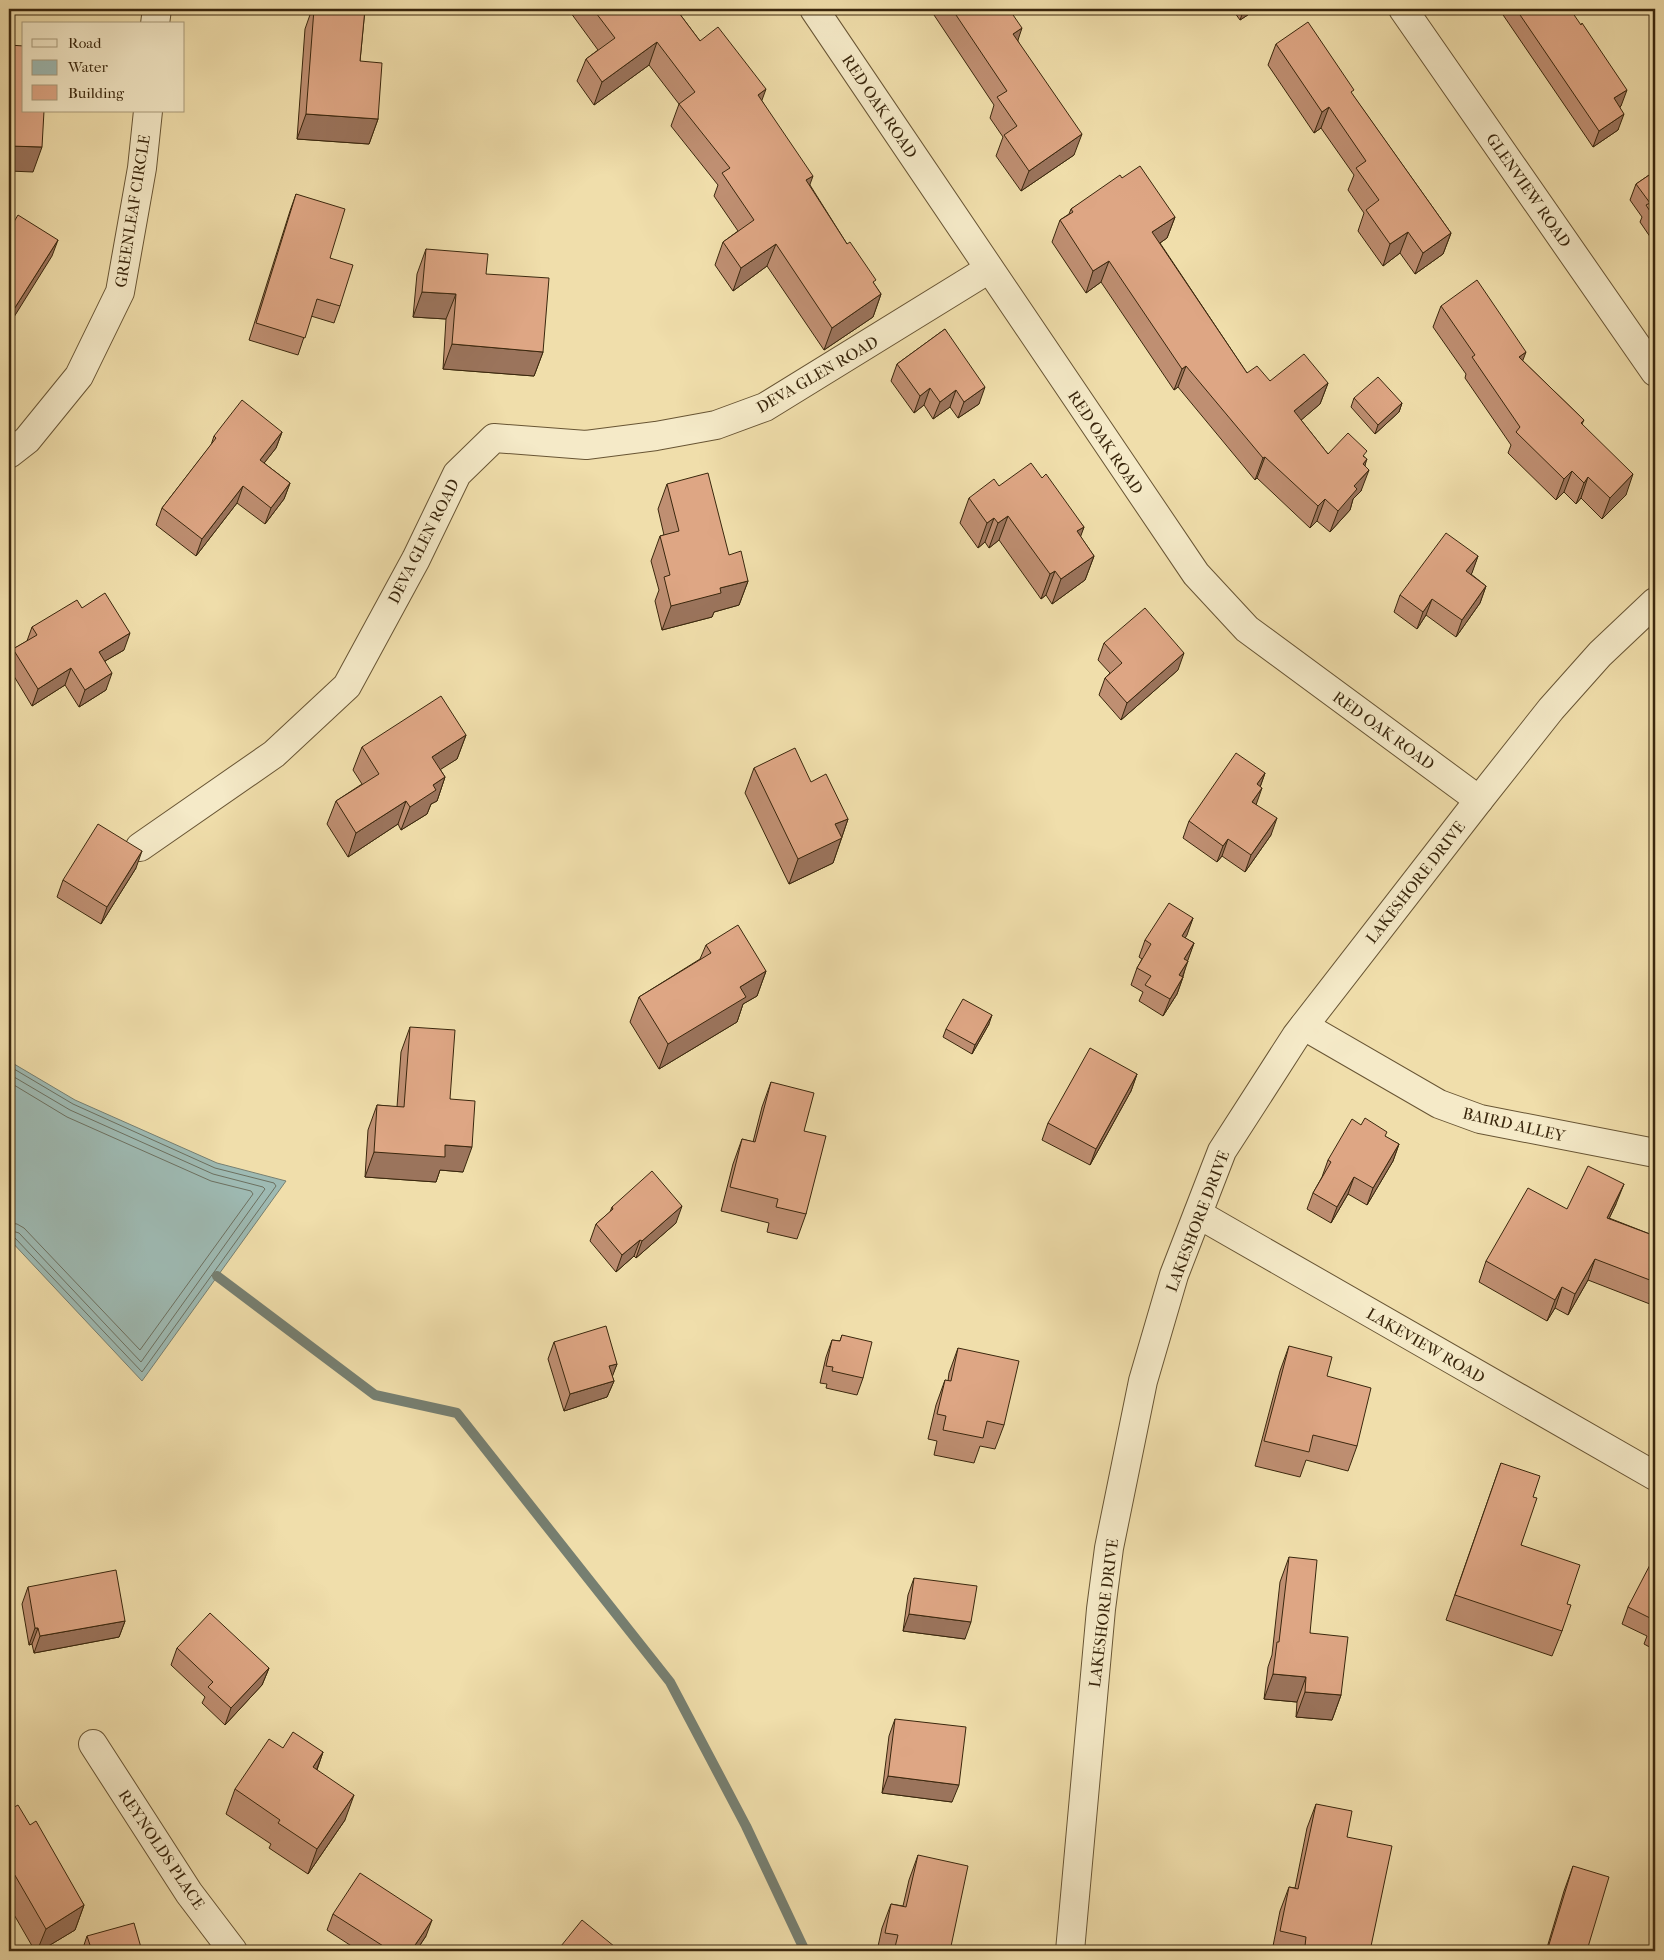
<svg xmlns="http://www.w3.org/2000/svg" width="1664" height="1960" font-family="'IM FELL French Canon',serif">
<style>
.water{fill:#9ebab3;stroke:#767f71}
.lines{fill:none;stroke-linecap:round;stroke-linejoin:round}
.shore{stroke:#6c7060;stroke-width:1}
.stream{stroke:#767f71;stroke-width:10}
.minor-casing{stroke:#685534;stroke-width:30}
.minor{stroke:#f5eac8;stroke-width:28}
.wall{fill:#bf8f72;stroke:#3a270d}
.shaded-wall{fill:#9b745c;stroke:#3a270d}
.building{fill:#dea684;stroke:#3a270d}
.labels{text-anchor:middle;stroke-width:4;stroke-linejoin:round;paint-order:stroke}
.street-label{font-size:16px;fill:#3a270d;stroke:#f5eac8}
</style>
<rect width="100%" height="100%" fill="#f0deab"/>
<filter id="stains"><feTurbulence type="fractalNoise" baseFrequency=".004" numOctaves="4"/><feColorMatrix values="0 0 0 0 .2 0 0 0 0 .09 0 0 0 0 .02 0 0 0 .5 -.17"/></filter>
<radialGradient id="worn" r=".72"><stop offset=".6" stop-color="#630" stop-opacity="0"/><stop offset="1" stop-color="#630" stop-opacity=".3"/></radialGradient>
<!-- water -->
<polygon class="water" points="9,1061 75,1100 217,1163 286,1181 142,1381 9,1239"/>
<g class="lines">
<!-- shore -->
<g class="shore">
<polyline points="9,1066 73,1104 215,1168 274,1183 276,1186 142,1372 15,1238 9,1236"/>
<polyline points="9,1074 70,1110 213,1174 263,1187 265,1189 141,1362 19,1233 9,1230"/>
<polyline points="9,1082 67,1117 211,1181 251,1191 253,1194 140,1350 24,1228 17,1224 9,1223"/>
</g>
<!-- stream -->
<polyline class="stream" points="217,1276 375,1395 457,1413 670,1682 746,1826 805,1951"/>
<!-- minor casing -->
<g class="minor-casing">
<g id="minor">
<polyline points="814,9 1196,574 1247,629 1479,800"/>
<polyline points="1403,9 1655,372"/>
<polyline points="155,24 157,9"/>
<polyline points="9,454 27,440 79,376 120,292 142,168 148,111"/>
<polyline points="140,847 274,754 347,686 416,559 457,474 494,438 586,445 656,436 716,425 765,407 989,269"/>
<polyline points="1304,1026 1439,1104 1480,1119 1655,1153"/>
<polyline points="1198,1214 1655,1476"/>
<polyline points="93,1744 189,1893 233,1951"/>
<polyline points="1070,1951 1101,1609 1109,1548 1143,1381 1174,1275 1222,1151 1296,1036 1479,800 1551,709 1600,654 1655,602"/>
</g>
</g>
<!-- minor -->
<use href="#minor" class="minor"/>
</g>
<!-- wall -->
<g class="wall">
<polygon points="312,9 365,9 360,61 378,119 369,144 297,139 305,29"/>
<polygon points="568,9 676,9 700,41 762,101 810,185 847,244 881,294 873,317 824,350 767,266 733,291 715,265 723,242 738,231 714,196 718,185 671,126 679,104 649,65 594,105 577,81 586,59 598,50"/>
<polygon points="930,9 1009,9 1018,41 1074,155 1021,191 996,156 1003,137 990,118 994,105"/>
<polygon points="1232,9 1257,9 1240,20"/>
<polygon points="1499,9 1570,9 1621,106 1620,107 1618,130 1593,147"/>
<polygon points="1276,44 1352,94 1451,233 1443,254 1415,274 1400,253 1383,266 1358,231 1364,213 1348,190 1354,175 1321,128 1314,133 1268,65"/>
<polygon points="1655,171 1655,244 1640,222 1642,217 1630,200 1636,184"/>
<polygon points="1122,178 1175,217 1167,238 1160,243 1247,373 1270,381 1328,383 1320,404 1301,420 1328,454 1365,457 1365,466 1361,491 1353,499 1350,510 1330,532 1317,521 1310,528 1257,478 1255,480 1178,387 1174,390 1101,282 1086,293 1052,242 1060,220 1069,214 1071,209"/>
<polygon points="296,194 330,258 340,306 334,323 311,316 298,355 249,340 290,211"/>
<polygon points="426,249 486,274 543,352 534,376 443,369 446,319 413,317 417,274"/>
<polygon points="1441,306 1523,361 1584,420 1582,424 1626,495 1602,519 1581,498 1576,504 1564,492 1556,500 1508,453 1511,445 1465,378 1466,374 1433,327"/>
<polygon points="945,329 979,404 958,418 950,407 933,419 924,405 914,413 891,381 897,364"/>
<polygon points="1354,398 1402,403 1399,412 1375,434 1351,407"/>
<polygon points="282,432 276,448 264,463 290,483 284,499 265,524 237,503 196,556 156,525 162,508 211,445 214,436"/>
<polygon points="1042,478 1084,527 1080,536 1094,556 1085,580 1052,604 1046,595 1041,599 999,540 989,548 985,542 978,548 960,523 969,498"/>
<polygon points="667,484 729,555 748,581 739,605 714,612 712,617 662,630 655,601 659,590 651,561 660,536 664,535 658,509"/>
<polygon points="1478,556 1471,574 1486,586 1480,603 1456,637 1426,615 1417,629 1394,612 1400,595"/>
<polygon points="82,608 124,650 105,661 106,690 79,707 65,685 32,706 9,668 9,662 13,649 27,641 32,627"/>
<polygon points="1104,643 1178,670 1121,720 1099,695 1105,678 1110,673 1098,660"/>
<polygon points="466,735 457,759 440,769 445,777 437,801 431,804 427,814 401,830 398,824 348,857 327,824 336,801 362,784 353,770 362,747"/>
<polygon points="754,768 811,782 848,819 833,863 789,884 745,793"/>
<polygon points="1265,773 1260,787 1256,804 1271,835 1245,872 1222,856 1217,862 1183,838 1189,821"/>
<polygon points="136,868 101,924 57,897 63,880"/>
<polygon points="1193,918 1185,938 1194,943 1187,961 1183,977 1177,994 1163,1016 1139,1001 1143,992 1131,985 1137,968 1142,959 1139,957 1145,940"/>
<polygon points="706,945 766,971 757,996 743,1004 737,1022 659,1069 630,1022 639,997 700,959"/>
<polygon points="989,1024 972,1054 943,1037 946,1029"/>
<polygon points="410,1027 450,1099 463,1172 440,1170 436,1182 365,1177 368,1130 377,1105 397,1107 401,1052"/>
<polygon points="1137,1074 1131,1091 1090,1165 1042,1140 1048,1123"/>
<polygon points="771,1082 804,1131 806,1214 797,1239 767,1232 769,1223 721,1211 733,1164 742,1139 753,1142 762,1107"/>
<polygon points="1361,1125 1386,1137 1399,1144 1393,1161 1367,1205 1348,1194 1331,1223 1307,1209 1313,1193 1322,1177 1328,1160"/>
<polygon points="1616,1204 1609,1218 1655,1236 1655,1306 1588,1280 1568,1315 1555,1308 1547,1321 1479,1282 1486,1261 1567,1209"/>
<polygon points="612,1207 676,1223 636,1258 634,1256 616,1272 590,1241 596,1224 610,1212"/>
<polygon points="842,1335 863,1378 857,1395 826,1388 827,1384 820,1383 826,1357 832,1340 840,1341"/>
<polygon points="554,1342 617,1364 612,1376 614,1381 607,1397 564,1411 548,1359"/>
<polygon points="1289,1346 1357,1446 1348,1471 1306,1460 1300,1477 1255,1466 1280,1371"/>
<polygon points="958,1348 1004,1425 995,1449 980,1446 974,1463 934,1455 937,1441 928,1439 936,1405 945,1380 948,1381 949,1373"/>
<polygon points="1501,1463 1533,1497 1521,1545 1567,1604 1562,1631 1552,1656 1446,1620"/>
<polygon points="1289,1557 1310,1633 1341,1695 1332,1720 1296,1717 1297,1702 1264,1699 1268,1667 1272,1655 1280,1582"/>
<polygon points="1655,1563 1655,1650 1644,1644 1647,1636 1622,1624 1628,1607"/>
<polygon points="914,1578 965,1639 903,1631 908,1595"/>
<polygon points="28,1587 125,1621 119,1637 34,1653 32,1644 29,1645 22,1604"/>
<polygon points="177,1648 269,1668 262,1685 225,1725 202,1703 205,1697 171,1665"/>
<polygon points="895,1719 952,1802 882,1793 889,1736"/>
<polygon points="283,1748 323,1752 317,1770 345,1820 308,1874 269,1848 271,1844 226,1814 235,1789"/>
<polygon points="1316,1804 1347,1837 1370,1951 1272,1951 1280,1911 1289,1887 1295,1888 1307,1828"/>
<polygon points="9,1810 30,1825 84,1905 75,1930 40,1951 35,1951 9,1906"/>
<polygon points="918,1855 950,1951 877,1951 882,1928 891,1904 903,1906 909,1880"/>
<polygon points="1573,1866 1588,1947 1603,1951 1546,1951 1564,1891"/>
<polygon points="333,1914 426,1936 416,1951 359,1951 327,1930"/>
<polygon points="87,1936 142,1951 82,1951"/>
</g>
<!-- shaded-wall -->
<g class="shaded-wall">
<polygon points="1244,9 1257,9 1240,20"/>
<polygon points="1022,28 1015,49 1013,34"/>
<polygon points="657,42 649,65 594,105 602,82"/>
<polygon points="766,89 758,111 758,95"/>
<polygon points="1627,90 1621,106 1608,115 1614,98"/>
<polygon points="1329,107 1321,128 1314,133 1322,112"/>
<polygon points="306,114 378,119 369,144 297,139"/>
<polygon points="1624,114 1618,130 1593,147 1599,131"/>
<polygon points="1082,134 1074,155 1021,191 1029,171"/>
<polygon points="9,146 42,147 33,172 9,171"/>
<polygon points="813,176 805,198 806,180"/>
<polygon points="1175,217 1167,238 1144,254 1152,232"/>
<polygon points="1408,232 1400,253 1383,266 1390,244"/>
<polygon points="1451,233 1443,254 1415,274 1423,253"/>
<polygon points="58,240 52,256 9,325 9,317"/>
<polygon points="776,244 767,266 733,291 741,268"/>
<polygon points="1109,261 1101,282 1086,293 1093,271"/>
<polygon points="422,292 456,294 446,319 413,317"/>
<polygon points="881,294 873,317 824,350 832,328"/>
<polygon points="452,344 543,352 534,376 443,369"/>
<polygon points="1526,352 1518,373 1519,357"/>
<polygon points="1186,366 1178,387 1174,390 1182,369"/>
<polygon points="1328,383 1320,404 1286,433 1294,411"/>
<polygon points="985,387 979,404 958,418 964,402"/>
<polygon points="930,388 924,405 914,413 920,396"/>
<polygon points="956,390 950,407 933,419 940,402"/>
<polygon points="1402,403 1399,412 1375,434 1378,425"/>
<polygon points="282,432 276,448 254,476 260,460"/>
<polygon points="1265,457 1257,478 1255,480 1263,458"/>
<polygon points="1367,459 1360,480 1369,470 1361,491 1353,499 1350,510 1330,532 1338,511 1363,464"/>
<polygon points="1572,471 1564,492 1556,500 1564,479"/>
<polygon points="1633,474 1626,495 1602,519 1610,498"/>
<polygon points="1588,477 1581,498 1576,504 1584,483"/>
<polygon points="290,483 284,499 265,524 271,508"/>
<polygon points="243,486 237,503 196,556 202,539"/>
<polygon points="1325,499 1317,521 1310,528 1318,506"/>
<polygon points="1008,516 999,540 989,548 998,523"/>
<polygon points="994,518 985,542 978,548 987,523"/>
<polygon points="1084,527 1075,552 1077,531"/>
<polygon points="1094,556 1085,580 1052,604 1061,579"/>
<polygon points="1478,556 1472,573 1460,588 1466,571"/>
<polygon points="1055,571 1046,595 1041,599 1050,574"/>
<polygon points="748,581 739,605 714,612 712,617 662,630 671,606 720,588"/>
<polygon points="1486,586 1480,603 1456,637 1462,620"/>
<polygon points="1432,599 1426,615 1417,629 1423,612"/>
<polygon points="130,633 124,650 93,668 99,652"/>
<polygon points="1184,653 1178,670 1121,720 1127,703"/>
<polygon points="71,668 65,685 32,706 38,689"/>
<polygon points="112,673 106,690 79,707 85,690"/>
<polygon points="466,735 457,759 424,780 432,757"/>
<polygon points="1265,773 1259,790 1257,784"/>
<polygon points="445,777 437,801 431,804 427,814 401,830 410,807 433,785"/>
<polygon points="1262,788 1256,805 1252,802"/>
<polygon points="406,801 398,824 348,857 356,833"/>
<polygon points="1277,818 1271,835 1245,872 1251,855"/>
<polygon points="848,819 833,863 789,884 798,859 835,824"/>
<polygon points="1228,839 1222,856 1217,862 1223,846"/>
<polygon points="142,851 136,868 101,924 107,907"/>
<polygon points="1193,918 1187,935 1176,953 1182,936"/>
<polygon points="1194,943 1188,960 1178,976 1184,959"/>
<polygon points="1188,961 1182,978 1179,975"/>
<polygon points="766,971 757,996 743,1004 737,1022 659,1069 668,1044 740,987"/>
<polygon points="1183,977 1177,994 1163,1016 1170,999"/>
<polygon points="992,1015 989,1024 972,1054 975,1045"/>
<polygon points="1137,1074 1131,1091 1090,1165 1096,1149"/>
<polygon points="1399,1144 1393,1161 1367,1205 1373,1188"/>
<polygon points="445,1145 472,1147 463,1172 440,1170 436,1182 365,1177 374,1152"/>
<polygon points="1354,1177 1348,1194 1331,1223 1337,1207"/>
<polygon points="1624,1184 1616,1204 1600,1238 1607,1218"/>
<polygon points="682,1206 676,1223 636,1258 642,1241"/>
<polygon points="640,1240 634,1256 616,1272 622,1255"/>
<polygon points="1595,1259 1588,1280 1568,1315 1575,1294"/>
<polygon points="1562,1287 1555,1308 1547,1321 1555,1300"/>
<polygon points="617,1364 611,1380 609,1366"/>
<polygon points="614,1381 607,1397 564,1411 570,1394"/>
<polygon points="909,1614 971,1622 965,1639 903,1631"/>
<polygon points="125,1621 119,1637 34,1653 40,1636"/>
<polygon points="35,1628 38,1628 32,1644 29,1645"/>
<polygon points="269,1668 262,1685 225,1725 231,1708"/>
<polygon points="1273,1674 1306,1677 1297,1702 1264,1699"/>
<polygon points="1305,1692 1341,1695 1332,1720 1296,1717"/>
<polygon points="323,1752 314,1777 313,1767"/>
<polygon points="888,1776 959,1785 952,1802 882,1793"/>
<polygon points="354,1795 345,1820 308,1874 317,1849"/>
<polygon points="84,1905 75,1930 40,1951 37,1951 46,1929"/>
<polygon points="432,1920 426,1936 416,1951 411,1951"/>
</g>
<!-- building -->
<g class="building">
<polygon points="314,9 365,9 360,61 382,63 378,119 306,114"/>
<polygon points="593,9 676,9 700,41 718,27 766,89 758,95 813,176 806,180 847,244 850,242 876,280 873,282 881,294 832,328 776,244 741,268 723,242 754,220 722,173 730,168 679,104 695,92 657,42 602,82 586,59 615,38"/>
<polygon points="952,9 1009,9 1022,28 1013,34 1082,134 1029,171 1004,135 1017,126 997,97 1007,91"/>
<polygon points="1516,9 1570,9 1581,25 1582,23 1627,90 1614,98 1624,114 1599,131"/>
<polygon points="1308,22 1354,90 1351,92 1451,233 1423,253 1408,232 1390,244 1366,210 1379,200 1356,168 1366,161 1329,107 1322,112 1276,44"/>
<polygon points="9,45 24,46 24,111 44,111 42,147 9,146"/>
<polygon points="1140,166 1175,217 1152,232 1247,373 1257,366 1270,381 1304,354 1328,383 1294,411 1328,454 1348,433 1367,451 1363,456 1367,459 1363,464 1369,470 1354,486 1357,489 1338,511 1325,499 1318,506 1265,457 1263,458 1186,366 1182,369 1109,261 1093,271 1060,220 1073,212 1071,209 1120,175 1122,178"/>
<polygon points="1655,171 1655,219 1646,205 1650,203 1636,184"/>
<polygon points="296,194 345,209 330,258 353,265 340,306 317,299 305,338 256,323"/>
<polygon points="18,215 58,240 9,317 9,230"/>
<polygon points="426,249 488,254 486,274 549,278 543,352 452,344 456,294 422,292"/>
<polygon points="1477,280 1526,352 1519,357 1584,420 1581,423 1633,474 1610,498 1588,477 1584,483 1572,471 1564,479 1516,432 1520,427 1472,357 1475,355 1441,306"/>
<polygon points="945,329 985,387 964,402 956,390 940,402 930,388 920,396 897,364"/>
<polygon points="1378,377 1402,403 1378,425 1354,398"/>
<polygon points="242,400 282,432 260,460 290,483 271,508 243,486 202,539 162,508 216,438 214,436"/>
<polygon points="1031,463 1042,478 1046,474 1084,527 1077,531 1094,556 1061,579 1055,571 1050,574 1008,516 998,523 994,518 987,523 969,498 994,479 999,486"/>
<polygon points="708,473 729,555 741,551 748,581 720,588 721,593 671,606 664,577 670,575 660,536 679,531 667,484"/>
<polygon points="1446,533 1478,556 1466,571 1486,586 1462,620 1432,599 1423,612 1400,595"/>
<polygon points="105,593 130,633 99,652 112,673 85,690 71,668 38,689 13,649 37,635 32,627 77,600 82,608"/>
<polygon points="1145,608 1184,653 1127,703 1105,678 1122,663 1104,643"/>
<polygon points="441,696 466,735 432,757 445,777 433,785 436,790 410,807 406,801 356,833 336,801 379,774 362,747"/>
<polygon points="795,748 811,782 826,774 848,819 835,824 842,838 798,859 754,768"/>
<polygon points="1236,753 1265,773 1257,784 1262,788 1252,802 1277,818 1251,855 1228,839 1223,846 1189,821"/>
<polygon points="98,824 142,851 107,907 63,880"/>
<polygon points="1169,903 1193,918 1182,936 1194,943 1184,959 1188,961 1179,975 1183,977 1170,999 1145,985 1151,976 1137,968 1151,944 1145,940"/>
<polygon points="738,925 766,971 740,987 746,997 668,1044 639,997 711,953 706,945"/>
<polygon points="963,999 992,1015 975,1045 946,1029"/>
<polygon points="410,1027 455,1030 450,1099 475,1101 472,1147 445,1145 445,1157 374,1152 377,1105 404,1107"/>
<polygon points="1090,1048 1137,1074 1096,1149 1048,1123"/>
<polygon points="771,1082 814,1093 804,1131 826,1136 806,1214 776,1207 778,1199 730,1187 742,1139 755,1142"/>
<polygon points="1365,1118 1387,1132 1385,1136 1399,1144 1373,1188 1354,1177 1337,1207 1313,1193 1331,1162 1328,1160 1352,1119 1361,1125"/>
<polygon points="1588,1166 1624,1184 1607,1218 1655,1236 1655,1282 1595,1259 1575,1294 1562,1287 1555,1300 1486,1261 1528,1188 1567,1209"/>
<polygon points="652,1171 682,1206 642,1241 640,1240 622,1255 596,1224 613,1209 612,1207"/>
<polygon points="606,1326 617,1364 609,1366 614,1381 570,1394 554,1342"/>
<polygon points="842,1335 872,1342 863,1378 832,1371 833,1367 826,1366 832,1340 840,1341"/>
<polygon points="1289,1346 1332,1357 1327,1376 1371,1388 1357,1446 1313,1435 1309,1452 1264,1441"/>
<polygon points="958,1348 1019,1361 1004,1425 987,1421 983,1438 943,1430 946,1416 937,1414 945,1380 951,1381"/>
<polygon points="1501,1463 1540,1476 1533,1497 1537,1498 1521,1545 1580,1565 1567,1604 1571,1605 1562,1631 1455,1595"/>
<polygon points="1289,1557 1317,1560 1310,1633 1348,1637 1341,1695 1305,1692 1306,1677 1273,1674 1277,1642 1279,1642"/>
<polygon points="1652,1561 1655,1563 1655,1630 1650,1627 1654,1620 1628,1607"/>
<polygon points="116,1570 125,1621 40,1636 38,1628 35,1628 28,1587"/>
<polygon points="914,1578 977,1586 971,1622 909,1614"/>
<polygon points="210,1613 269,1668 231,1708 208,1687 213,1682 177,1648"/>
<polygon points="895,1719 966,1727 959,1785 888,1776"/>
<polygon points="293,1732 323,1752 313,1767 354,1795 317,1849 278,1823 280,1820 235,1789 269,1739 283,1748"/>
<polygon points="1316,1804 1352,1811 1347,1837 1392,1846 1370,1951 1332,1951 1305,1946 1306,1937 1280,1931 1289,1887 1298,1889"/>
<polygon points="18,1805 30,1825 36,1821 84,1905 46,1929 9,1865 9,1810"/>
<polygon points="918,1855 968,1866 950,1951 894,1951 898,1935 885,1933 891,1904 906,1907"/>
<polygon points="1573,1866 1609,1877 1588,1947 1603,1951 1547,1951"/>
<polygon points="360,1873 432,1920 411,1951 391,1951 333,1914"/>
<polygon points="582,1920 620,1951 557,1951"/>
<polygon points="134,1923 142,1951 92,1951 87,1936"/>
</g>
<g class="labels">
<!-- street labels -->
<g class="street-label">
<text transform="translate(880 106) rotate(56)" y="6">RED OAK ROAD</text>
<text transform="translate(1529 190) rotate(55)" y="6">GLENVIEW ROAD</text>
<text transform="translate(132 211) rotate(-81)" y="6">GREENLEAF CIRCLE</text>
<text transform="translate(817 374) rotate(-30)" y="6">DEVA GLEN ROAD</text>
<text transform="translate(1106 442) rotate(56)" y="6">RED OAK ROAD</text>
<text transform="translate(423 541) rotate(-63)" y="6">DEVA GLEN ROAD</text>
<text transform="translate(1384 730) rotate(36)" y="6">RED OAK ROAD</text>
<text transform="translate(1415 882) rotate(-52)" y="6">LAKESHORE DRIVE</text>
<text transform="translate(1514 1124) rotate(13)" y="6">BAIRD ALLEY</text>
<text transform="translate(1197 1221) rotate(-69)" y="6">LAKESHORE DRIVE</text>
<text transform="translate(1426 1345) rotate(30)" y="6">LAKEVIEW ROAD</text>
<text transform="translate(1103 1613) rotate(-83)" y="6">LAKESHORE DRIVE</text>
<text transform="translate(162 1849) rotate(56)" y="6">REYNOLDS PLACE</text>
</g>
</g>
<!-- margin -->
<rect width="1664" height="1960" fill="none" stroke="#f0deab" stroke-width="30"/>
<rect x="10" y="10" width="1644" height="1940" fill="none" stroke="#3a270d" stroke-width="2.5"/>
<rect x="15" y="15" width="1634" height="1930" fill="none" stroke="#3a270d"/>
<!-- legend -->
<rect x="22" y="22" width="162" height="90" fill="#f5eac8" stroke="#aa9c7d"/>
<rect x="32" y="39" width="25" height="8" fill="#f5eac8" stroke="#aa9c7d"/>
<text x="68" y="48" font-size="15" fill="#3a270d">Road</text>
<rect x="32" y="60" width="25" height="15" fill="#9ebab3" stroke="#aa9c7d"/>
<text x="68" y="72" font-size="15" fill="#3a270d">Water</text>
<rect x="32" y="85" width="25" height="15" fill="#dea684" stroke="#aa9c7d"/>
<text x="68" y="98" font-size="15" fill="#3a270d">Building</text>
<rect width="100%" height="100%" filter="url(#stains)"/>
<rect width="100%" height="100%" fill="url(#worn)"/>
</svg>
